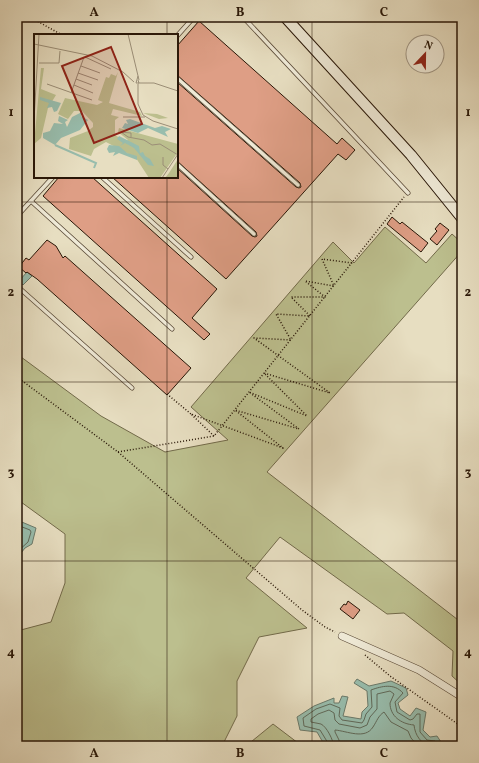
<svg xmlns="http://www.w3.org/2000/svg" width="479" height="763" font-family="Vollkorn,serif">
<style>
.green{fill:#bcbf8e;stroke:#726a4a}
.water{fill:#98bdad;stroke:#6b7a6b}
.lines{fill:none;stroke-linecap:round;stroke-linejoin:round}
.shore{stroke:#606a5a;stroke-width:1}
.building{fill:#de9e85;stroke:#281607}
.lane-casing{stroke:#584836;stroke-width:5}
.street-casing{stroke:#584836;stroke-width:8}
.secondary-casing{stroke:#281607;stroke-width:12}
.path{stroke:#281607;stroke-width:1.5;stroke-dasharray:1 2;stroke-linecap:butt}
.lane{stroke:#efead7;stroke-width:3.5}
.street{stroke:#efead7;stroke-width:7}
.secondary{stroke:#efead7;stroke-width:10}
.grid{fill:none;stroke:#281607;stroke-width:1;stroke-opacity:0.55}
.inset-river{fill:none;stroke:#98bdad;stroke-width:2}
.inset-road{fill:none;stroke:#9b8e77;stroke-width:1}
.view{fill:#8f2418;fill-opacity:0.15;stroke:#8f2418;stroke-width:2}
.inset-edge{fill:none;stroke:#281607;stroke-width:2}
.neatline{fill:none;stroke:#281607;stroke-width:1.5}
.grid-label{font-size:13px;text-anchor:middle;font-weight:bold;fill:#281607}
</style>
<rect width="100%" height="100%" fill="#e7dec1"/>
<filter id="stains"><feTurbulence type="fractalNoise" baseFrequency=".005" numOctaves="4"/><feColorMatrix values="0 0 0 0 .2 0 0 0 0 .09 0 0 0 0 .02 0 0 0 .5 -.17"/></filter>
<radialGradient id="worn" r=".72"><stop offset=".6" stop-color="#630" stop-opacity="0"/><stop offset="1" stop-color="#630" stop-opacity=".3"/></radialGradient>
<!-- green -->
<g class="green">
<polygon points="385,227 426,263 452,234 462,243 462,251 267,472 462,623 462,685 452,676 453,651 404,613 387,614 280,537 246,578 307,628 259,637 237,681 237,716 222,746 17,746 17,631 51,622 65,583 65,534 21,502 17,465 17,354 101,416 165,452 228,440 191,407 333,242 354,263"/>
<polygon points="273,724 302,746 246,746"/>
</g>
<!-- water -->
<g class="water">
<polygon points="27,272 32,276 23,285 19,281"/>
<polygon points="17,520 36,528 32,544 25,548 17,558"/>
<polygon points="357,679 369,686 391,681 406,688 408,695 398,703 400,709 410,716 416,708 426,712 423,730 430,737 437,736 441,742 450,746 325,746 317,732 300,730 297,717 314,706 334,698 334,703 339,703 342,696 348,697 343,716 361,719 362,712 368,706 367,691 354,683"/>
</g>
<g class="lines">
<!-- shore -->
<g class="shore">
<polyline points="17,525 30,530 31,532 28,542 17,552"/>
<path d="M328 746V743L320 730 304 726 303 718 316 709 330 704 340 708 339 716 342 720 362 723 364 720 366 714 372 707 371 690C382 686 394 683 403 693L395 702 397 712 410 720 413 719 417 714H420V732L427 740 435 741 439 746"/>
<path d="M334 746C333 740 327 727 321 724 318 723 314 723 311 722V719L318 714 329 710 334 713 335 720 339 724 360 728 367 725 370 717 377 709V694L390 691 394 694 390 703C390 716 401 724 414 725 415 735 421 745 432 746"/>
<path d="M340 746 339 740 335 732V730C347 731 365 740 373 727 377 721 378 716 384 712L391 722 408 731 411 738 418 746"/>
</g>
</g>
<!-- building -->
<g class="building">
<polygon points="199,21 337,144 342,138 355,150 346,160 338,154 226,279 112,177 177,177 177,168 252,236 255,237 257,236 256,232 177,161 177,82 296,187 299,188 301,187 300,183 177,75 177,46"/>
<polygon points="59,177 92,177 217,289 192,318 210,334 204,340 43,196"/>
<polygon points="392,217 400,224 402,222 428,243 421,252 387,224"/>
<polygon points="440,223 449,230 437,245 430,239 437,231 435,229"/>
<polygon points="47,240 56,246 63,258 65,256 191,368 167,395 37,279 27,272 26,273 19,267 26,258 29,260"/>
<polygon points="348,601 360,610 353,619 340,609 344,604 346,605"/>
</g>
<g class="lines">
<!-- lane casing -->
<g class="lane-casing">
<g id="lane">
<polyline points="243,17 408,193"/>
<polyline points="177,36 194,17"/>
<polyline points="177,78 298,185"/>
<polyline points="177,164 254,234"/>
<polyline points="102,177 191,257"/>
<polyline points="31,201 172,329"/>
<polyline points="17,216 53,177"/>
<polyline points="17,286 132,388"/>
</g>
</g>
<!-- street casing -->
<g class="street-casing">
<polyline id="street" points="342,636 419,670 462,697"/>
</g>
<!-- secondary casing -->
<g class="secondary-casing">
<polyline id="secondary" points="285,17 411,155 462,218"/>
</g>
<!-- path -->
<g class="path">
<polyline points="30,17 62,35"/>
<polyline points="17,377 118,452 302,610 325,627 335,632"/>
<polyline points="167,394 191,414"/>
<polyline points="214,436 191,414 283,448 235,410 299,429 249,392 307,416 264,373 330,393 254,338 291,340 276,314 310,316 291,297 325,297 305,281 334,286 322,259 352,263"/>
<polyline points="118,452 214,436 404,197"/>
<polyline points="365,655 390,676 462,727"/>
</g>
<!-- lane -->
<use href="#lane" class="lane"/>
<!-- street -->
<use href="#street" class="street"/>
<!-- secondary -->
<use href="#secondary" class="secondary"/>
</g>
<!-- grid -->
<path class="grid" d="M167 17V35M312 17V746M167 177V746M17 202H462M17 382H462M17 561H462"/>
<!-- overview -->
<g transform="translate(34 34)">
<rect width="144" height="144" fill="#e7dec1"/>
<path d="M7 34H10L7 55 22 61 14 74 7 104 0 110ZM84 38 75 69 106 78 108 82 79 75 77 81 85 83 81 86V101L91 107 89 109 94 106 84 98 85 94 144 110V118L126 144H115L102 124 72 108 60 115 57 122 35 115 36 104 54 97 59 93V89L48 77H40L34 85 24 80 31 64 63 71 69 68 64 66 72 43 75 44 77 40 82 42ZM109 79 123 80 134 84 125 85ZM144 125V144H131L135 139Z" fill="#bcbf8e"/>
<path d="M6 63 27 69 23 77 20 78 18 73 13 74 15 69 6 66ZM48 78 47 82 54 86 46 96 27 104 21 111 9 104V99L16 97 20 89 29 90 24 87 25 82 34 86 31 88 33 93 38 83ZM96 85 121 94 128 92 137 95 131 98 134 103 114 94 104 99 88 94 91 89 94 90 92 86ZM85 102 105 112 106 119 109 118 111 122 116 125 120 132 114 131 100 114 91 109 86 112 89 109 83 105ZM75 111 85 112 93 119 103 122V126L85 119 79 122 81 118 75 119 73 115Z" fill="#98bdad"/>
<path class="inset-river" d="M21 111 62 129 60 134"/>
<path class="inset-road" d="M94 0 105 46M0 10 58 22 89 38 100 48M51 23 77 35M5 29H25L26 17M47 32 66 39M44 39 64 46M42 45 58 51M104 46 105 49H102L104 42M104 49H120L144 57M13 50 58 66M104 50V70L109 81 119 87 144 95M40 51 59 59M37 59 50 23M89 83H111M0 86 5 0M97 103V99L87 98 94 103 110 106 118 111 126 110 144 121M129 123V131L134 135M128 144 144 120"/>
<path class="view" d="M77 13 108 90 60 109 28 32Z"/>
<rect width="144" height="144" class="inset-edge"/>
</g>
<!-- margin -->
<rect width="479" height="763" fill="none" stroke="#e7dec1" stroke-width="44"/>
<!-- north arrow -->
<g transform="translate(425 54) rotate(22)"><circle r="19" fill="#efead7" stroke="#9f9584"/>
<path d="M0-3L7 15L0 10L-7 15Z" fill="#8f2418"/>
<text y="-6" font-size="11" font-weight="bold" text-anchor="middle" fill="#281607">N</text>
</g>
<rect x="22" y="22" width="435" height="719" class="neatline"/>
<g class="grid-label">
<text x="94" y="16">A</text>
<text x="240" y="16">B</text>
<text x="384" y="16">C</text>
<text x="11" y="116">1</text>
<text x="468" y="116">1</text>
<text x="11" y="296">2</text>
<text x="468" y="296">2</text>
<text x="11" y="476">3</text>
<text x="468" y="476">3</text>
<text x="11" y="656">4</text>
<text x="468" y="656">4</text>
<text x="94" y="757">A</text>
<text x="240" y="757">B</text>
<text x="384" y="757">C</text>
</g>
<rect width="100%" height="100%" filter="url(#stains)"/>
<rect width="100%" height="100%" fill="url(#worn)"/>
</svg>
